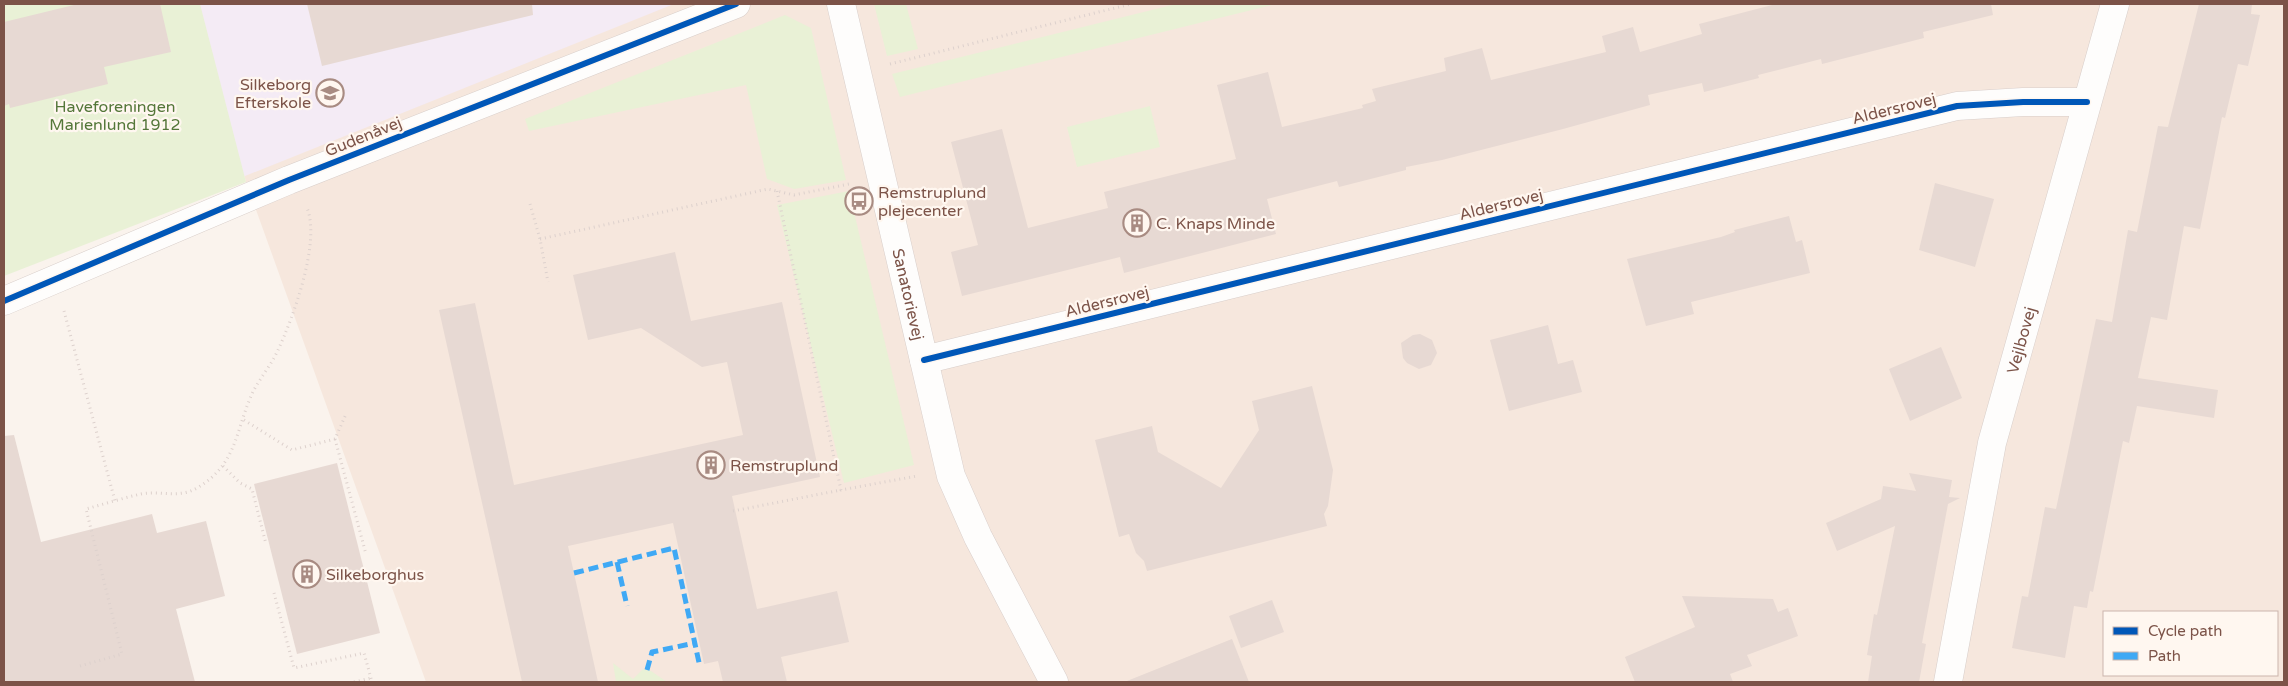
<svg xmlns="http://www.w3.org/2000/svg" width="2288" height="686" font-family="'Varela Round',sans-serif">
<style>
.residential{fill:#f6e7dd;fill-rule:evenodd}
.education{fill:#f4ebf5}
.green{fill:#e9f1d6}
.building{fill:#e7d9d3}
.lines{fill:none;stroke-linecap:round;stroke-linejoin:round}
.minor-casing{stroke:#d8ceca;stroke-width:29}
.path{stroke:#ddd1cd;stroke-width:3;stroke-dasharray:1 4;stroke-linecap:butt}
.minor{stroke:#fefdfc;stroke-width:28}
.quiet{stroke:#3fa9f5;stroke-width:5;stroke-dasharray:10 5;stroke-linecap:butt}
.cycleway-casing{stroke:#fff7f0;stroke-width:9}
.cycleway{stroke:#0057b8;stroke-width:6}
.labels{text-anchor:middle;stroke-width:4.5;stroke-linejoin:round;paint-order:stroke}
.poi-label{font-size:16px;fill:#7c5348;stroke:#fff7f0;text-anchor:start}
.park-label{font-size:16px;fill:#547739;stroke:#fff7f0}
.street-label{font-size:16px;fill:#7c5348;stroke:#fff7f0}
</style>
<rect width="100%" height="100%" fill="#faf3ed"/>
<!-- residential -->
<path class="residential" d="M200 4H2284V682H426L246 182ZM2104 612H2277V675H2104Z"/>
<!-- education -->
<polygon class="education" points="186,4 674,4 230,182"/>
<!-- green -->
<g class="green">
<polygon points="4,4 200,4 246,182 4,276"/>
<polygon points="874,4 906,4 918,49 887,56"/>
<polygon points="1176,4 1276,4 900,97 892,74"/>
<polygon points="785,15 811,28 846,180 794,189 767,179 746,85 529,131 525,119"/>
<polygon points="1150,106 1160,147 1077,167 1067,127"/>
<polygon points="849,191 914,465 844,483 777,205"/>
<polygon points="613,663 633,679 643,669 651,671 667,682 616,682"/>
</g>
<!-- building -->
<g class="building">
<polygon points="78,4 160,4 171,52 104,67 108,84 10,108 9,104 4,106 4,22"/>
<polygon points="307,4 532,4 533,15 322,66"/>
<polygon points="1776,4 1991,4 1993,15 1923,32 1924,38 1822,64 1821,59 1758,75 1759,78 1704,92 1702,83 1648,95 1650,105 1563,129 1442,160 1406,167 1406,170 1339,187 1337,181 1267,199 1276,234 1124,273 1120,257 962,296 951,252 978,245 951,142 1002,129 1028,228 1108,208 1104,192 1236,159 1217,85 1268,72 1282,127 1363,108 1362,105 1376,101 1372,89 1446,71 1444,58 1482,48 1491,80 1606,52 1602,36 1633,27 1640,52 1702,34 1699,24"/>
<polygon points="2199,4 2252,4 2251,14 2260,15 2248,66 2238,64 2225,118 2222,117 2200,229 2184,226 2167,320 2151,317 2138,378 2218,390 2214,418 2137,406 2129,443 2123,441 2093,592 2090,591 2087,608 2074,606 2065,658 2012,648 2022,596 2028,597 2045,507 2056,509 2096,319 2112,322 2128,230 2137,232 2158,126 2168,127"/>
<polygon points="1935,183 1994,199 1975,267 1919,250"/>
<polygon points="1789,216 1796,242 1802,240 1810,273 1691,302 1694,314 1646,326 1627,259 1721,237 1735,232 1734,230"/>
<polygon points="675,252 691,321 782,302 820,477 732,496 757,609 837,591 849,642 781,657 787,682 723,682 718,661 704,664 673,523 568,546 598,682 522,682 439,310 475,303 514,485 743,435 727,362 702,367 641,328 588,340 573,275"/>
<polygon points="1548,325 1558,364 1573,360 1582,392 1509,411 1490,340"/>
<polygon points="1420,334 1432,340 1437,353 1431,365 1419,369 1407,363 1403,358 1401,343 1413,335"/>
<polygon points="1941,347 1962,398 1910,421 1889,369"/>
<polygon points="1312,386 1333,470 1328,506 1324,514 1327,526 1147,571 1144,561 1136,553 1129,534 1119,537 1095,440 1152,426 1158,452 1221,488 1259,430 1252,401"/>
<polygon points="14,435 41,542 152,514 157,533 206,521 225,596 176,609 195,682 4,682 4,436"/>
<polygon points="337,463 380,633 297,654 254,484"/>
<polygon points="1909,473 1952,480 1949,497 1960,498 1948,504 1922,643 1926,644 1919,682 1868,682 1872,656 1867,655 1874,614 1877,615 1895,526 1837,551 1826,523 1881,499 1883,486 1916,491"/>
<polygon points="1682,596 1773,599 1778,612 1788,608 1798,636 1747,655 1752,666 1730,674 1733,682 1635,682 1625,657 1695,627"/>
<polygon points="1272,600 1284,632 1241,648 1229,616"/>
<polygon points="1232,639 1249,682 1127,682 1127,681"/>
</g>
<g class="lines">
<!-- minor casing -->
<g class="minor-casing">
<g id="minor">
<path id="s1" d="M841 4 951 476 978 537 1054 682"/>
<polyline points="4,301 289,180 736,4"/>
<polyline points="924,360 1957,106 2023,102 2087,102"/>
<path id="s2" d="M1948 682 1992 443 2115 4"/>
</g>
</g>
<!-- path -->
<g class="path">
<polyline points="890,64 1131,4"/>
<polyline points="777,191 841,490 917,476"/>
<polyline points="530,204 540,239 548,282"/>
<polyline points="540,239 768,189 794,195 849,184"/>
<polyline points="64,311 115,501"/>
<polyline points="244,420 292,450 335,439 346,414"/>
<polyline points="335,439 366,554"/>
<polyline points="223,466 240,483 252,489 266,544"/>
<polyline points="733,511 841,490"/>
<polyline points="274,593 294,668 364,653 372,682"/>
<path d="M80 666 122 654 86 509C104 504 123 498 141 494 161 490 178 499 197 488 236 465 235 434 251 396 258 380 271 366 278 350 293 318 321 242 307 208"/>
<polyline points="354,682 371,678"/>
</g>
<!-- minor -->
<use href="#minor" class="minor"/>
<!-- quiet -->
<g class="quiet">
<polyline points="617,562 627,606"/>
<polyline points="574,573 674,548 700,667"/>
<polyline points="647,670 652,652 695,643"/>
</g>
<!-- cycleway casing -->
<g class="cycleway-casing">
<g id="cycleway">
<polyline points="4,301 289,180 736,4"/>
<polyline points="924,360 1957,106 2023,102 2087,102"/>
</g>
</g>
<!-- cycleway -->
<use href="#cycleway" class="cycleway"/>
</g>
<!-- icons -->
<defs>
<g id="school-ring" transform="scale(1.4375)"><circle r="9.5" fill="#fff7f0" stroke="#a88b82" stroke-width="1.5"/><path d="M0-5L7-2L0 1L-7-2ZM-4 1L0 2.5L4 1V4Q0 6-4 4Z" fill="#a88b82"/></g>
<g id="bus-ring" transform="scale(1.4375)"><circle r="9.5" fill="#fff7f0" stroke="#a88b82" stroke-width="1.5"/><path d="M-5-6H5V4H4V6H2V4H-2V6H-4V4H-5ZM-3.5-4V0h7V-4ZM-3.5 1.2v1.5H-2V1.2ZM2 1.2v1.5H3.5V1.2Z" fill="#a88b82"/></g>
<g id="building-ring" transform="scale(1.4375)"><circle r="9.5" fill="#fff7f0" stroke="#a88b82" stroke-width="1.5"/><path d="M-4-6H4V6H1V3H-1V6H-4ZM-2.5-4.3h1.7v1.8h-1.7ZM.8-4.3h1.7v1.8H.8ZM-2.5-1h1.7V.8h-1.7ZM.8-1h1.7V.8H.8Z" fill="#a88b82"/></g>
</defs>
<g fill-rule="evenodd">
<use href="#school-ring" x="330" y="93"/>
<use href="#bus-ring" x="859" y="201"/>
<use href="#building-ring" x="1137" y="223"/>
<use href="#building-ring" x="711" y="465"/>
<use href="#building-ring" x="307" y="574"/>
</g>
<g class="labels">
<!-- poi labels -->
<g class="poi-label">
<text x="311" y="90" text-anchor="end">Silkeborg<tspan x="311" dy="18">Efterskole</tspan></text>
<text x="878" y="198">Remstruplund<tspan x="878" dy="18">plejecenter</tspan></text>
<text x="1156" y="229">C. Knaps Minde</text>
<text x="730" y="471">Remstruplund</text>
<text x="326" y="580">Silkeborghus</text>
</g>
<!-- park labels -->
<g class="park-label">
<text x="115" y="112">Haveforeningen<tspan x="115" dy="18">Marienlund 1912</tspan></text>
</g>
<!-- street labels -->
<g class="street-label">
<text transform="translate(1894 108) rotate(-14)" y="6">Aldersrovej</text>
<text transform="translate(363 136) rotate(-22)" y="6">Gudenåvej</text>
<text transform="translate(1501 204) rotate(-14)" y="6">Aldersrovej</text>
<text dy="6" stroke="none"><textPath href="#s1" startOffset="298">Sanatorievej</textPath></text>
<text transform="translate(1107 301) rotate(-14)" y="6">Aldersrovej</text>
<text dy="6" stroke="none"><textPath href="#s2" startOffset="350">Vejlbovej</textPath></text>
</g>
</g>
<!-- border -->
<rect width="2288" height="686" fill="none" stroke="#7c5348" stroke-width="10"/>
<!-- legend -->
<rect x="2103" y="611" width="175" height="65" fill="#fff7f0" stroke="#cbb5ad"/>
<rect x="2113" y="627" width="25" height="8" fill="#0057b8" stroke="#cbb5ad"/>
<text x="2148" y="636" font-size="15" fill="#7c5348">Cycle path</text>
<rect x="2113" y="652" width="25" height="8" fill="#3fa9f5" stroke="#cbb5ad"/>
<text x="2148" y="661" font-size="15" fill="#7c5348">Path</text>
</svg>
